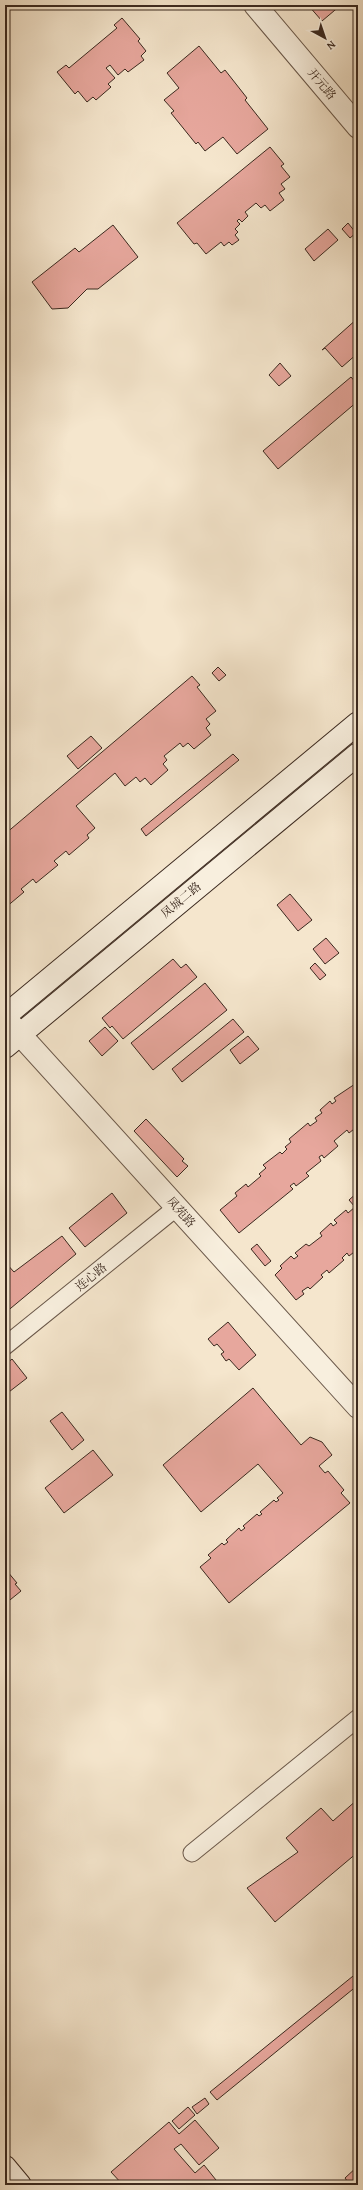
<svg xmlns="http://www.w3.org/2000/svg" width="363" height="2190" font-family="'Gentium Book Plus','Noto Serif SC',serif">
<style>
.building{fill:#e7a79d;stroke:#3b291f}
.lines{fill:none;stroke-linecap:round;stroke-linejoin:round}
.minor-casing{stroke:#6a584a;stroke-width:19}
.tertiary-casing{stroke:#6a584a;stroke-width:24}
.secondary-casing{stroke:#3b291f;stroke-width:24}
.minor{stroke:#f8efde;stroke-width:17}
.tertiary{stroke:#f8efde;stroke-width:22}
.secondary{stroke:#f8efde;stroke-width:22}
.labels{text-anchor:middle;stroke-width:3.5;stroke-linejoin:round;paint-order:stroke}
.street-label{font-size:12px;fill:#3b291f;stroke:#f8efde}
</style>
<rect width="100%" height="100%" fill="#f5e6cd"/>
<filter id="stains"><feTurbulence type="fractalNoise" baseFrequency=".005" numOctaves="4"/><feColorMatrix values="0 0 0 0 .2 0 0 0 0 .09 0 0 0 0 .02 0 0 0 .5 -.17"/></filter>
<radialGradient id="worn" r=".72"><stop offset=".6" stop-color="#630" stop-opacity="0"/><stop offset="1" stop-color="#630" stop-opacity=".3"/></radialGradient>
<!-- building -->
<g class="building">
<polygon points="308,5 341,5 322,21"/>
<polygon points="122,18 140,39 138,41 146,51 141,56 144,60 128,72 125,69 118,75 110,65 106,68 115,78 108,84 111,87 96,100 93,97 87,102 78,91 75,94 57,72 66,65 69,68 117,28 114,25"/>
<polygon points="199,46 221,73 225,70 247,98 245,100 268,129 237,154 223,137 205,151 198,142 196,144 171,113 174,111 164,100 179,88 167,73"/>
<polygon points="270,147 284,164 281,166 290,177 281,184 285,189 279,193 284,200 270,211 265,205 261,208 256,203 245,212 248,216 242,222 239,219 237,221 240,224 235,229 238,232 235,235 239,240 232,245 229,242 224,246 221,242 206,254 197,243 194,244 177,223"/>
<polygon points="348,223 356,233 350,238 342,229"/>
<polygon points="113,225 138,257 98,289 87,289 68,308 52,309 32,282 75,248 79,252"/>
<polygon points="328,229 338,240 314,261 305,249"/>
<polygon points="358,318 358,353 342,367 325,348 322,350"/>
<polygon points="280,363 291,376 279,386 269,375"/>
<polygon points="351,377 358,385 358,401 278,469 263,451"/>
<polygon points="218,667 226,675 219,681 212,673"/>
<polygon points="192,676 200,685 197,687 216,711 206,719 210,724 206,728 211,735 194,749 188,743 183,747 180,743 164,756 167,760 163,764 168,770 151,785 145,778 140,782 136,777 125,786 115,773 76,806 95,828 87,835 89,838 69,855 66,851 54,861 58,865 36,883 33,879 21,889 24,892 5,908 5,834"/>
<polygon points="91,736 102,748 78,769 67,756"/>
<polygon points="233,754 239,760 146,836 141,829"/>
<polygon points="290,894 312,920 298,931 277,905"/>
<polygon points="326,938 339,953 325,964 313,949"/>
<polygon points="173,959 181,968 186,964 197,977 123,1039 112,1026 110,1028 102,1018"/>
<polygon points="315,963 326,975 320,980 310,968"/>
<polygon points="205,983 227,1010 153,1070 131,1043"/>
<polygon points="233,1019 244,1032 182,1082 172,1069"/>
<polygon points="105,1027 118,1041 102,1056 89,1041"/>
<polygon points="248,1036 259,1049 240,1064 230,1050"/>
<polygon points="355,1084 358,1089 358,1126 349,1133 347,1130 334,1141 338,1146 324,1158 322,1155 319,1157 321,1161 306,1173 309,1176 296,1186 294,1183 290,1186 293,1189 239,1233 220,1210 237,1196 235,1193 246,1184 248,1187 261,1176 259,1174 266,1168 263,1165 280,1152 282,1154 287,1149 285,1147 291,1142 289,1139 308,1123 310,1126 317,1121 315,1118 322,1113 320,1110 330,1101 332,1104 336,1101 334,1098"/>
<polygon points="146,1119 184,1159 182,1161 188,1166 177,1177 134,1131"/>
<polygon points="358,1192 358,1249 349,1256 347,1253 342,1258 344,1260 329,1273 327,1270 321,1275 323,1277 310,1289 308,1287 302,1291 304,1294 296,1300 275,1275 282,1268 280,1266 291,1256 294,1259 298,1256 295,1253 306,1244 309,1246 322,1236 320,1233 331,1223 333,1226 337,1223 334,1220 346,1210 348,1213 355,1207 349,1200"/>
<polygon points="112,1193 127,1213 85,1247 69,1228"/>
<polygon points="62,1236 76,1254 5,1313 5,1262 14,1272"/>
<polygon points="257,1244 271,1261 265,1266 251,1249"/>
<polygon points="228,1322 256,1355 239,1370 229,1359 226,1361 221,1354 224,1352 217,1344 214,1346 208,1339"/>
<polygon points="358,1355 358,1365 353,1359"/>
<polygon points="12,1359 27,1378 5,1395 5,1365"/>
<polygon points="253,1388 301,1445 310,1437 322,1442 332,1455 319,1466 325,1473 328,1471 344,1490 341,1493 350,1503 229,1603 200,1567 211,1558 208,1555 222,1543 224,1545 228,1542 226,1540 239,1528 241,1531 245,1528 243,1526 257,1514 259,1516 262,1514 260,1512 274,1500 276,1502 279,1500 277,1498 283,1493 258,1464 201,1512 163,1465"/>
<polygon points="62,1412 84,1440 72,1450 50,1421"/>
<polygon points="93,1450 113,1475 64,1513 45,1488"/>
<polygon points="7,1571 17,1583 15,1584 21,1591 5,1604 5,1572"/>
<polygon points="358,1799 358,1852 275,1922 247,1888 298,1852 286,1838 321,1808 333,1821"/>
<polygon points="358,1972 358,1985 217,2100 210,2092"/>
<polygon points="205,2098 209,2104 197,2114 192,2107"/>
<polygon points="188,2107 195,2115 179,2129 172,2121"/>
<polygon points="195,2120 219,2148 199,2165 181,2144 174,2149 195,2173 204,2165 216,2180 210,2185 123,2185 111,2172 169,2122 179,2134"/>
<polygon points="358,2166 358,2185 350,2185 345,2178"/>
</g>
<g class="lines">
<!-- minor casing -->
<g class="minor-casing">
<g id="minor">
<polyline points="5,1346 177,1207"/>
<polyline points="192,1853 358,1718"/>
</g>
</g>
<!-- tertiary casing -->
<g class="tertiary-casing">
<g id="tertiary">
<polyline points="255,5 358,127"/>
<polyline points="5,1018 358,1407"/>
</g>
</g>
<!-- secondary casing -->
<g class="secondary-casing">
<g id="secondary">
<polyline points="5,1016 358,723"/>
<polyline points="5,1047 358,754"/>
<polyline points="5,2167 20,2185"/>
</g>
</g>
<!-- minor -->
<use href="#minor" class="minor"/>
<!-- tertiary -->
<use href="#tertiary" class="tertiary"/>
<!-- secondary -->
<use href="#secondary" class="secondary"/>
</g>
<g class="labels">
<!-- street labels -->
<g class="street-label">
<text transform="translate(322 84) rotate(50)" y="4">开元路</text>
<text transform="translate(181 900) rotate(-40)" y="4">凤城二路</text>
<text transform="translate(181 1212) rotate(48)" y="4">凤苑路</text>
<text transform="translate(91 1277) rotate(-39)" y="4">连心路</text>
</g>
</g>
<!-- margin -->
<rect width="363" height="2190" fill="none" stroke="#f5e6cd" stroke-width="20"/>
<rect x="6" y="6" width="351" height="2178" fill="none" stroke="#3b291f" stroke-width="2"/>
<rect x="10" y="10" width="343" height="2170" fill="none" stroke="#3b291f"/>
<!-- north arrow -->
<g transform="translate(325 38) rotate(140)" stroke="#f8efde" stroke-width="3" paint-order="stroke">
<path d="M0-3L7 15L0 10L-7 15Z" fill="#3b291f"/>
<text y="-6" font-size="11" font-weight="bold" text-anchor="middle" fill="#3b291f">N</text>
</g>
<rect width="100%" height="100%" filter="url(#stains)"/>
<rect width="100%" height="100%" fill="url(#worn)"/>
</svg>
